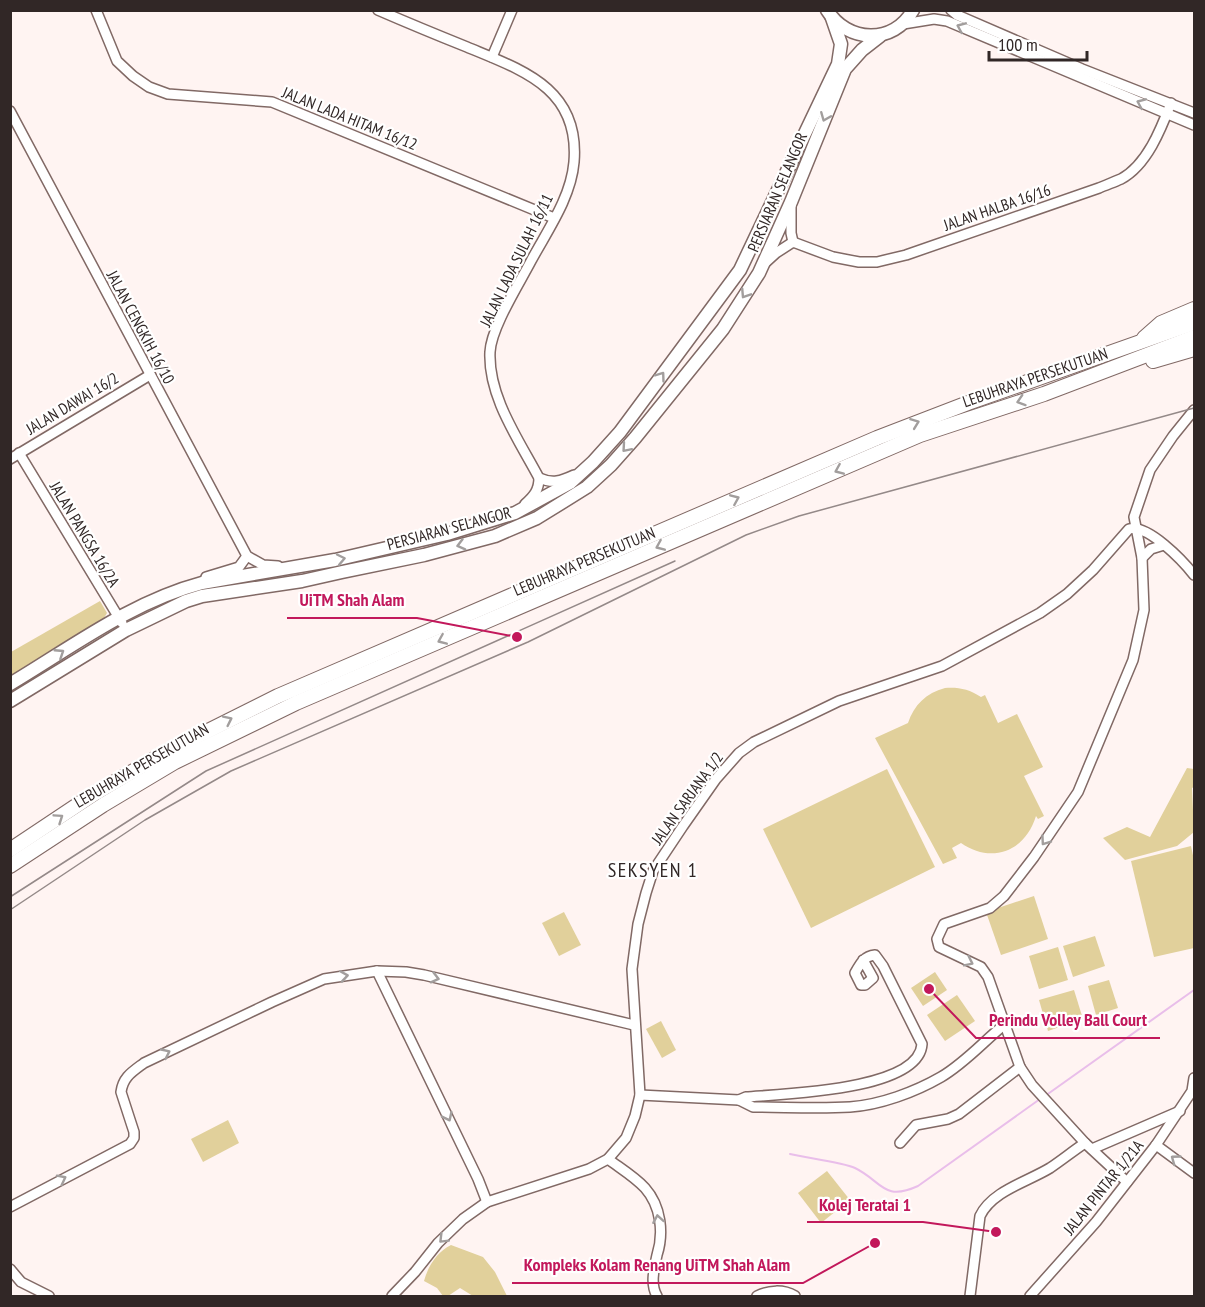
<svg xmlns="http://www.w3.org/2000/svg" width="1205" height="1307" font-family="'PT Sans Narrow',sans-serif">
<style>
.green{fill:#e1d09b}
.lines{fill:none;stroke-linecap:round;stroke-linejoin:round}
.stream{stroke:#e9beea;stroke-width:2}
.minor-casing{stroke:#816965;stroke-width:12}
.major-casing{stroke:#816965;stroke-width:15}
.highway-casing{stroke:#816965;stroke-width:16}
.minor{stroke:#fff;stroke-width:9}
.major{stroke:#fff;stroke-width:12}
.highway{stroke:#fff;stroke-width:14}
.tram{stroke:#948988;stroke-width:1.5}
.oneway{stroke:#a29e9d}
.labels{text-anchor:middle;stroke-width:4.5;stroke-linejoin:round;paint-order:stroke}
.street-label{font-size:16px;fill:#312726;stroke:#fff}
.quarter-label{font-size:20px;letter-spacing:1.5px;fill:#312726;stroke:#fff}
.leader{fill:none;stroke:#c2185b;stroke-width:2}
.callout-dot{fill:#c2185b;stroke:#fff;stroke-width:2}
.callout-label{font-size:18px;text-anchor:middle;font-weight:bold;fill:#c2185b;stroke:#fff;stroke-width:4.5;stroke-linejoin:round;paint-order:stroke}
</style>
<rect width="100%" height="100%" fill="#fff4f2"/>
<!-- green -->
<g class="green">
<polygon points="100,601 107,613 104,618 11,679 11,652"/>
<path d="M945 688C958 687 969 689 981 697L985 695 998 723 1017 714 1043 767 1024 776 1044 816 1038 819 1036 816C1025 852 991 864 961 843L952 848 957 858 943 864 875 738 908 723C914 705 926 693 945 688Z"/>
<polygon points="1187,768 1194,769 1194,787 1192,788 1194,832 1177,846 1125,860 1103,838 1127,827 1150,837"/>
<polygon points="887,769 935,867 811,928 763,829"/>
<polygon points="1191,846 1194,860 1194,948 1154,957 1131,861"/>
<polygon points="1034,896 1048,939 1001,955 986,912"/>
<polygon points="564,912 581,945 559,956 542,923"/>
<polygon points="1095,936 1105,966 1073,977 1063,946"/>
<polygon points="1058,947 1068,980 1039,989 1029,956"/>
<polygon points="935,972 947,990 923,1006 911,988"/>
<polygon points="1109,980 1118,1008 1096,1015 1088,986"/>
<polygon points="1074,990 1083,1019 1048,1031 1039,1000"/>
<polygon points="957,995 975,1021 945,1041 927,1015"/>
<polygon points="661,1021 676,1050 662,1058 646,1029"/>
<polygon points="228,1120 239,1143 203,1162 191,1139"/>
<polygon points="827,1171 850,1200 821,1223 798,1193"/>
<path d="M451 1245 483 1257 495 1272 507 1296H473L460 1288 448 1296H443L437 1288 424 1281C428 1266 437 1252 451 1245Z"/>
</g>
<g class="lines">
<!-- stream -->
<g class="stream">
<polyline points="1045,1096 1194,990"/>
<path d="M790 1154C806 1158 842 1162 855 1168 882 1181 883 1202 918 1186L1040 1099"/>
</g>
<!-- minor casing -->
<g class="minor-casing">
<g id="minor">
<polyline points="96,10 117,61 133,76 149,87 168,94 272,102 554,218"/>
<path d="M378 10C408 23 437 35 467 47 522 70 580 88 574 162 571 198 547 231 531 261 519 284 491 328 490 352 488 397 519 440 539 478 539 490 534 496 525 504"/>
<polyline points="951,10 957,15 1082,69 1194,113"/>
<polyline points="903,24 934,19 947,21 1194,125"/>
<polyline points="492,57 512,10"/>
<polyline points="10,111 247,556 263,565 278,566"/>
<polyline points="791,206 791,233 793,242"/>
<path d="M765 263 776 253 793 242 833 257 859 262H877L906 255 1099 188C1106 185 1114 182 1121 179 1147 165 1161 129 1171 103"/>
<polyline points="19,453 122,623"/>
<polyline points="10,459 150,375"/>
<path d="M539 478C553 484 561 481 574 475"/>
<polyline points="1142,558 1151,549 1164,545"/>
<polyline points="206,577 239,567 247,556"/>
<polyline points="377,971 406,972 424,975 634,1025"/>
<path d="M640 1095 739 1100 753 1107C785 1107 818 1109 850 1107 880 1105 915 1092 941 1077 965 1063 984 1041 1005 1024"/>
<path d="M739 1100 746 1097C781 1094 919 1091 922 1044L883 966 875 955C864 956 860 964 855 973L861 985H865L873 978 863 960"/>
<polyline points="900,1143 916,1125 948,1119 959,1114 1020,1067"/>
<polyline points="1156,1145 1194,1173"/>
<polyline points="1092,1149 1180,1111"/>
<path d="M608 1159C620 1168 635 1177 645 1188 661 1206 664 1233 657 1255 654 1269 650 1284 657 1296"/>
<polyline points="1127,1182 1085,1143 1032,1085 1020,1067 988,977 981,967 939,947 937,939 944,924 990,908 1004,896 1034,857 1078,792 1133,660 1144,610 1142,558 1134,517 1150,470 1173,436 1194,410"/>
<path d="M10 1207 130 1144 134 1138V1132L121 1092C123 1077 132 1072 144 1063L272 1002 324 979 377 971 478 1179 487 1202"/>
<polyline points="10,1269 21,1282 49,1296"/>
<path d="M392 1296 415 1272 438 1243 463 1219 487 1202 589 1169 608 1159 626 1138 635 1116 640 1095 632 969 638 924 646 893 653 871 683 826 716 779 739 753 754 742 839 701 942 666 1040 613 1067 594 1093 570 1129 529C1148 524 1183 561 1194 575"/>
<path d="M757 1296C769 1290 783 1289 795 1296"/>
<path d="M970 1296 980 1216C992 1191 1027 1182 1050 1168 1062 1160 1073 1151 1085 1143"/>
<polyline points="1030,1296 1096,1222 1156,1145 1192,1091 1194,1078"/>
</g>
</g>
<!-- major casing -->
<g class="major-casing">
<g id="major">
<path d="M827 10C847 43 894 45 913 10"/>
<path d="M10 684C72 647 131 602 202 583L335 560 447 534 515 513 570 483 593 462 620 432 740 270 838 64 841 44 832 18"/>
<polyline points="10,701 126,630 186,601 202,596 302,581 342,572 424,555 495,536 537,518 587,487 611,465 635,438 723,329 759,273 791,202 845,69 862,50 880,36"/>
</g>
</g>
<!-- highway casing -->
<g class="highway-casing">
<g id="highway">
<polyline points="1144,338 1161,323 1194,309"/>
<polyline points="1153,361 1194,349"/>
<polyline points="10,850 94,794 168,751 278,696 877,438 968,403 1194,323"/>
<polyline points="10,866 103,805 175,762 296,703 920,435 1044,394 1194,337"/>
</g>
</g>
<!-- minor -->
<use href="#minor" class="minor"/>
<!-- major -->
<use href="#major" class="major"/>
<!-- highway -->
<use href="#highway" class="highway"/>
<!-- tram -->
<g class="tram">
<polyline points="10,897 206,771 675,561"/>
<polyline points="10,910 145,820 231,771 528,642 746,535 799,516 1194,408"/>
</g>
</g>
<!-- one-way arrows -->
<defs><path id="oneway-chevron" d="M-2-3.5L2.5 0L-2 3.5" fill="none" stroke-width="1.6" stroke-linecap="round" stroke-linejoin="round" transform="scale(1.5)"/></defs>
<g class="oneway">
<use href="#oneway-chevron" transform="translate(961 27) rotate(-157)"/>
<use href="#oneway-chevron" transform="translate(1141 103) rotate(-157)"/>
<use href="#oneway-chevron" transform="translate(825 117) rotate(112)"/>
<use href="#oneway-chevron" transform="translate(745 294) rotate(123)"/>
<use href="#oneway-chevron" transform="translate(661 376) rotate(-54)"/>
<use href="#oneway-chevron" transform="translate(1021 401) rotate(162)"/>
<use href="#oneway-chevron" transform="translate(915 423) rotate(-21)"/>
<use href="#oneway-chevron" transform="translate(626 448) rotate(131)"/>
<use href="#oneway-chevron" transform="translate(839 470) rotate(157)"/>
<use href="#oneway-chevron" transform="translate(735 499) rotate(-23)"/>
<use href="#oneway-chevron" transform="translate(461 545) rotate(165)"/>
<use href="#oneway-chevron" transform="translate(660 546) rotate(157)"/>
<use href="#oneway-chevron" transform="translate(341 559) rotate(-12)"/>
<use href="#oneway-chevron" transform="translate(442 640) rotate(157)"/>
<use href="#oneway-chevron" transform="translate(60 653) rotate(-33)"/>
<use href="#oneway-chevron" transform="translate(228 720) rotate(-26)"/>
<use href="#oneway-chevron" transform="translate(59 818) rotate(-34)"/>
<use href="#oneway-chevron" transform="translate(1045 841) rotate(125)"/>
<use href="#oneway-chevron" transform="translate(969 962) rotate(26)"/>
<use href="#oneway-chevron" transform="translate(344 976) rotate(-9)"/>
<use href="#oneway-chevron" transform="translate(435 978) rotate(14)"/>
<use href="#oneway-chevron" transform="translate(166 1053) rotate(-25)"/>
<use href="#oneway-chevron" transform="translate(448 1117) rotate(64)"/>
<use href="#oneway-chevron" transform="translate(1175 1159) rotate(-144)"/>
<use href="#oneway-chevron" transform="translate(62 1179) rotate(-27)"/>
<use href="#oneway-chevron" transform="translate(658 1219) rotate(-100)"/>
<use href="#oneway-chevron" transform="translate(443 1239) rotate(135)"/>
</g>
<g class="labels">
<!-- street labels -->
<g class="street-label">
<text transform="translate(350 118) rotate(22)" y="6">JALAN LADA HITAM 16/12</text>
<text transform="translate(777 192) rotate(-67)" y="6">PERSIARAN SELANGOR</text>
<text transform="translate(997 207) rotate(-19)" y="6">JALAN HALBA 16/16</text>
<text transform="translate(516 260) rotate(-64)" y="6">JALAN LADA SULAH 16/11</text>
<text transform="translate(141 327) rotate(62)" y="6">JALAN CENGKIH 16/10</text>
<text transform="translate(1035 377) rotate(-19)" y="6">LEBUHRAYA PERSEKUTUAN</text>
<text transform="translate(72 403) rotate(-31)" y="6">JALAN DAWAI 16/2</text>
<text transform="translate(449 528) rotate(-15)" y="6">PERSIARAN SELANGOR</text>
<text transform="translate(85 534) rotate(59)" y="6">JALAN PANGSA 16/2A</text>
<text transform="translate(584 561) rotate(-23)" y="6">LEBUHRAYA PERSEKUTUAN</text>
<text transform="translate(141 765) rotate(-30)" y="6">LEBUHRAYA PERSEKUTUAN</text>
<text transform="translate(687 798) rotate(-54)" y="6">JALAN SARJANA 1/2</text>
<text transform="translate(1103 1187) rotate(-51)" y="6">JALAN PINTAR 1/21A</text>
</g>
<!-- quarter labels -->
<g class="quarter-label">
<text x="653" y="877">SEKSYEN 1</text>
</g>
</g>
<!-- callouts -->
<path class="leader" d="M517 637L417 618H287M929 989L976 1038H1160M996 1232L923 1222H807M875 1243L803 1283H512"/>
<g class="callout-dot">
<circle cx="517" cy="637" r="6"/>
<circle cx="929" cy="989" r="6"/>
<circle cx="996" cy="1232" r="6"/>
<circle cx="875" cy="1243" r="6"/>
</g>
<g class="callout-label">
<text x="352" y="606">UiTM Shah Alam</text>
<text x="1068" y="1026">Perindu Volley Ball Court</text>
<text x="865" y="1211">Kolej Teratai 1</text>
<text x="657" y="1271">Kompleks Kolam Renang UiTM Shah Alam</text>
</g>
<!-- border -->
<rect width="1205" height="1307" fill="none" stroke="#312726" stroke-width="24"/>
<!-- scale -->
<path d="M989 51v9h98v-9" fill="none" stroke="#312726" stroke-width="3"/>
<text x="998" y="51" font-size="18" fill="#312726" stroke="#ffffff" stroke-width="4.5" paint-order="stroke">100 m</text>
</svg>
